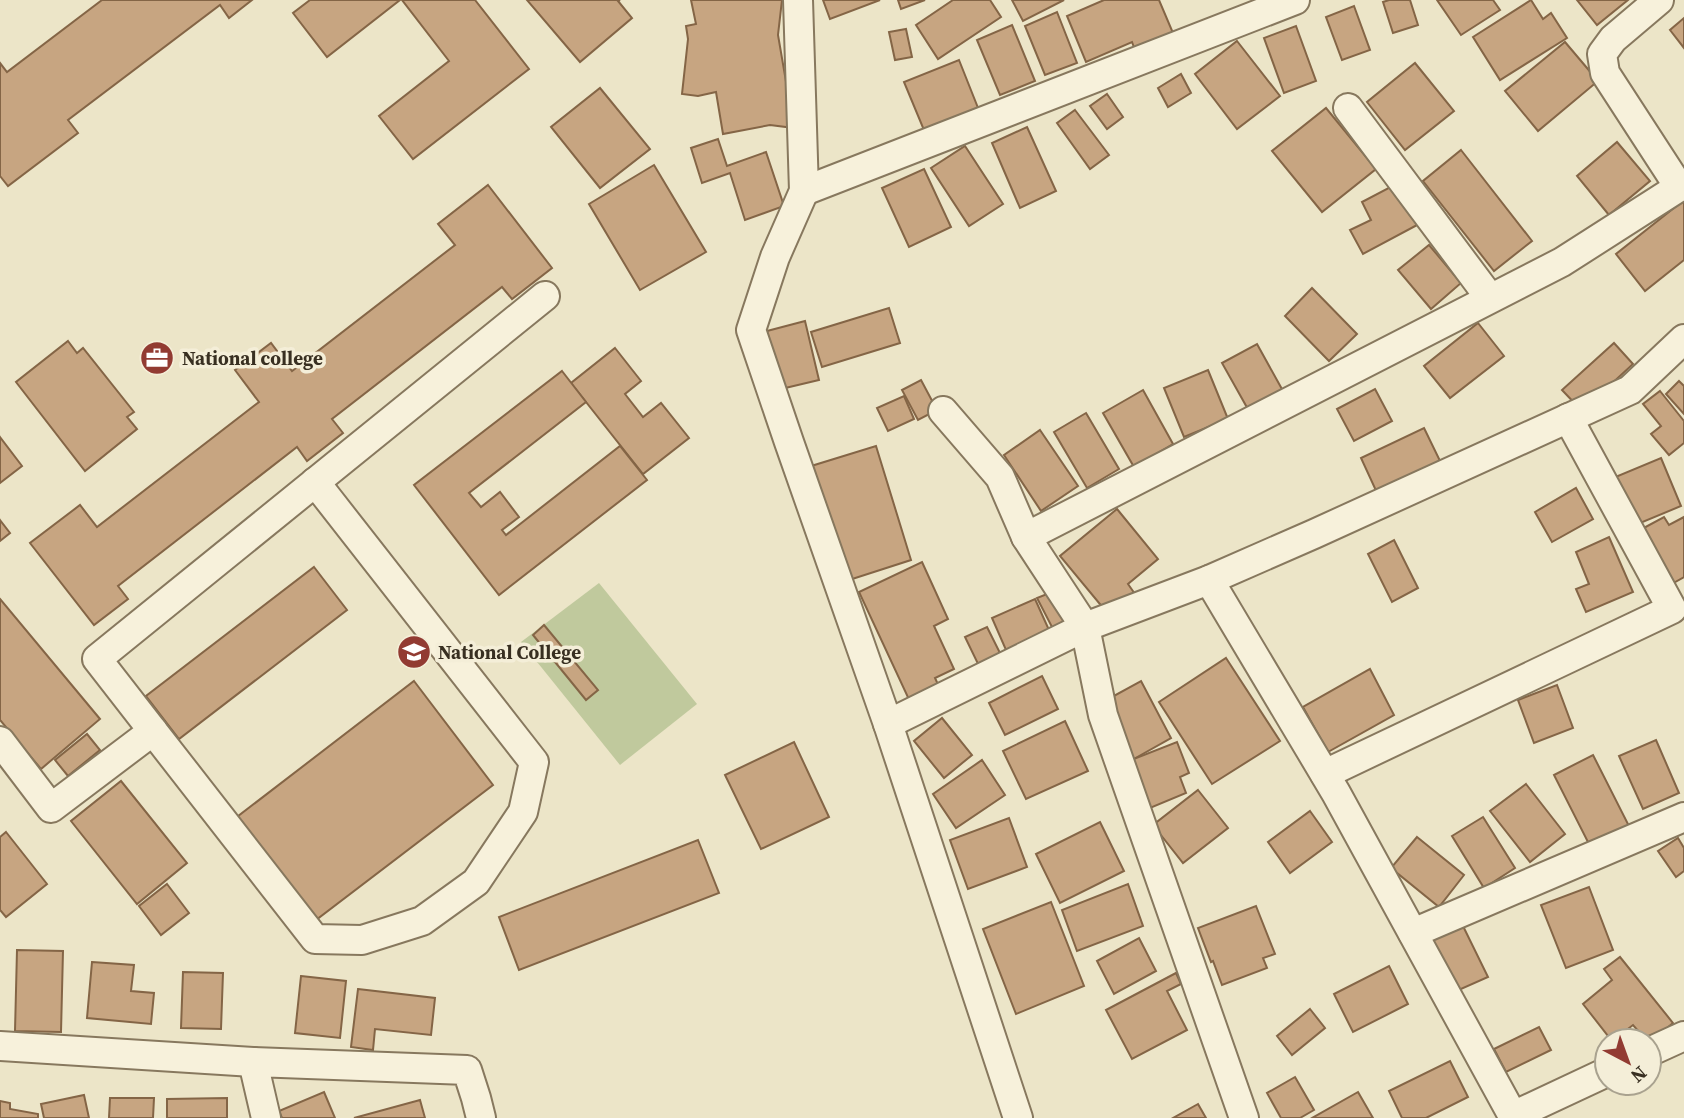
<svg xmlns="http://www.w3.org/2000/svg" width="1684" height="1118" font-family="'Source Serif 4',serif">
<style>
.green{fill:#c0c99d}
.building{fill:#c7a581;stroke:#846546;stroke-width:2}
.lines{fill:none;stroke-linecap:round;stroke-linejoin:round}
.street-casing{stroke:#87785e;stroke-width:32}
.street{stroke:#f7f1db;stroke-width:28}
.labels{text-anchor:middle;stroke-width:7;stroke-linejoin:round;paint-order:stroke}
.poi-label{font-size:19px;font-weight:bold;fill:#382f21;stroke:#f4eed8;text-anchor:start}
</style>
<rect width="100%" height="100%" fill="#ece5c8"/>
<!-- green -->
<polygon class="green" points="599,583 697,704 620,765 521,642"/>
<!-- building -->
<g class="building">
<polygon points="102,0 252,0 229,18 220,5 68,120 78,133 8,186 0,176 0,63 7,72"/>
<polygon points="310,0 400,0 327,57 293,13"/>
<polygon points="402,0 475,0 529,69 413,159 379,116 449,61"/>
<polygon points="527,0 620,0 618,1 632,18 580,62"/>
<polygon points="691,0 782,0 778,35 794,128 770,125 723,134 716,92 698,96 682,94 688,39 686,26 696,24"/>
<polygon points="823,0 880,0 830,19"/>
<polygon points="898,0 925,0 901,9"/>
<polygon points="953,0 990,0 1001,17 938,59 916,25"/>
<polygon points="1012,0 1064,0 1023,21"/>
<polygon points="1104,0 1159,0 1173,33 1135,50 1132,42 1086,62 1067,16"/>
<polygon points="1389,0 1410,0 1418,25 1393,33 1383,2"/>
<polygon points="1437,0 1493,0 1500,10 1461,35"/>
<polygon points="1531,0 1543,19 1551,13 1567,38 1500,80 1473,37"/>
<polygon points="1577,0 1628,0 1597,25"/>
<polygon points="1354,6 1370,50 1342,60 1326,17"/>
<polygon points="1057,12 1077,63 1045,75 1025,26"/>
<polygon points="1684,18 1684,48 1670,30"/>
<polygon points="1012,25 1035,81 1000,95 977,40"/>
<polygon points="1296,26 1316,81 1284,93 1264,38"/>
<polygon points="906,29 912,57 895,60 889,32"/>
<polygon points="1237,41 1280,96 1237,129 1195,74"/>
<polygon points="1565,42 1598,81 1538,131 1505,91"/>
<polygon points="959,60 980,113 926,135 904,82"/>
<polygon points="1415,63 1454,111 1405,150 1367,102"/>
<polygon points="1181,74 1191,93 1168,107 1158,88"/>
<polygon points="600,88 650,149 600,188 551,127"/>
<polygon points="1107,94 1123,117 1107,129 1090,106"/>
<polygon points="1326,108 1376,169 1322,212 1272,151"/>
<polygon points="1075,110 1109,155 1090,169 1057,123"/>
<polygon points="1027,127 1056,191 1020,208 992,143"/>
<polygon points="718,139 727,166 766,152 784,206 745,220 730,173 702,183 691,148"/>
<polygon points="1617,142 1650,181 1609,215 1577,176"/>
<polygon points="965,146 1003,204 969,226 931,168"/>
<polygon points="1461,150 1532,241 1494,271 1423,181"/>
<polygon points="654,165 706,252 640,290 589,204"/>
<polygon points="924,169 951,227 909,247 882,188"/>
<polygon points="1398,183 1419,224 1363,254 1350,230 1371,220 1362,202"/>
<polygon points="488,185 552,268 512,299 502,287 332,419 343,433 307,461 297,447 118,586 128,599 94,625 30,543 80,505 97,527 259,402 235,370 271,343 292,371 455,245 438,224"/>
<polygon points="1684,200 1684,260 1645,291 1616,254"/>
<polygon points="1429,245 1461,283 1431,309 1398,270"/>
<polygon points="1312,288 1357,334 1329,361 1285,316"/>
<polygon points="889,308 900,343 822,367 811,332"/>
<polygon points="805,321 819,380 781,389 767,331"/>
<polygon points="1478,323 1504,356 1450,398 1424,366"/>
<polygon points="68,341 77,353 83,348 134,412 127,417 137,429 85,471 16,382"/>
<polygon points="1614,343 1633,364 1582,411 1562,390"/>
<polygon points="1257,344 1283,391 1249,411 1222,363"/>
<polygon points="615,348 641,381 625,394 643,417 661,403 689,438 643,474 571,383"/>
<polygon points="1208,370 1228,419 1184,437 1164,388"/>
<polygon points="562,371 586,402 469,493 481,507 500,492 519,517 502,530 506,535 620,446 647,480 499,595 414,485"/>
<polygon points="921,380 937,410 918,420 902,390"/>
<polygon points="1679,381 1684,386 1684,414 1666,394"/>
<polygon points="1375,389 1392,421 1354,441 1337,409"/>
<polygon points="1143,390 1173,444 1134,467 1103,413"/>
<polygon points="1660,391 1684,421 1684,443 1669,455 1651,434 1661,426 1643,404"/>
<polygon points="904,396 914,419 888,431 877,408"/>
<polygon points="1086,413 1119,469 1087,488 1054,432"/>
<polygon points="1424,428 1442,465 1378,495 1361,458"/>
<polygon points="1040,430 1078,486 1041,511 1004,455"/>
<polygon points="0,437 22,466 0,483"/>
<polygon points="876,446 911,560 843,582 808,467"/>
<polygon points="1661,458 1681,506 1633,526 1613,478"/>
<polygon points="1576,488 1593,519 1552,542 1535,512"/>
<polygon points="1117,509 1158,559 1128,584 1135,594 1109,615 1060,556"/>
<polygon points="1664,517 1669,525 1684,517 1684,577 1670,585 1640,530"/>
<polygon points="0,520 10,533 0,541"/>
<polygon points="1609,537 1633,592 1586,612 1576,589 1589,584 1576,552"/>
<polygon points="1394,540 1418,588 1392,602 1368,554"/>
<polygon points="922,562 948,619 934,626 954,669 935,678 942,693 912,706 859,592"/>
<polygon points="314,567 347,610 179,739 146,696"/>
<polygon points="1052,592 1067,622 1053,629 1037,598"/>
<polygon points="0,599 100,719 41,769 0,720"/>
<polygon points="1035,599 1049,630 1006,650 992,618"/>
<polygon points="544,625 598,690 586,700 533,635"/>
<polygon points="987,627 1002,657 980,668 965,637"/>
<polygon points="1226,658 1280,741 1212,784 1159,702"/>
<polygon points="1370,669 1394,715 1328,752 1303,707"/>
<polygon points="1042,676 1058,709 1005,735 989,703"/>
<polygon points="414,681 493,785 312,923 233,820"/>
<polygon points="1141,681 1171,738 1132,760 1101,703"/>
<polygon points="1557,685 1573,728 1534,743 1518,700"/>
<polygon points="942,718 972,755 944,778 914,741"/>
<polygon points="1065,721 1088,771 1026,799 1003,751"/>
<polygon points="87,734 100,750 68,776 55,760"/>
<polygon points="1656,740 1679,793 1643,809 1619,756"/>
<polygon points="794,742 829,817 761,849 725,775"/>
<polygon points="1177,742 1189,773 1180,777 1186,793 1150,808 1131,760"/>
<polygon points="1593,755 1631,830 1592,850 1554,775"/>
<polygon points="982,760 1005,795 956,828 933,794"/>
<polygon points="121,781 187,863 137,904 71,821"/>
<polygon points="1526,784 1565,834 1530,862 1490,811"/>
<polygon points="1198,790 1228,828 1183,863 1153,825"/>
<polygon points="1310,811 1332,842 1290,873 1268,842"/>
<polygon points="1483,817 1515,868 1484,888 1452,836"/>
<polygon points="1009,818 1027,867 968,889 950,840"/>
<polygon points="1100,822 1124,871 1060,903 1036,854"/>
<polygon points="6,832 47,884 6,917 0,910 0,837"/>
<polygon points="1417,837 1464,875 1439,907 1391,868"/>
<polygon points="1678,838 1684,848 1684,871 1676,877 1658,851"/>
<polygon points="698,840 719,893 519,970 499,917"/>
<polygon points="167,884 189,913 161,935 139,906"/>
<polygon points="1128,884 1143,926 1077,951 1062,910"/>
<polygon points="1589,887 1613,950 1566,968 1541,905"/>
<polygon points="1051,902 1084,986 1016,1014 983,929"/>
<polygon points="1256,906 1275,954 1263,958 1267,968 1222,985 1213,961 1211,962 1198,928"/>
<polygon points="1462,924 1488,977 1452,993 1427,940"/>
<polygon points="1139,938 1156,971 1114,994 1097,961"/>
<polygon points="17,950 63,951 61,1032 15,1031"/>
<polygon points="1620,957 1673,1023 1649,1043 1633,1025 1612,1041 1583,1004 1612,980 1604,969"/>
<polygon points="92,962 134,965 131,991 154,993 151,1024 87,1018"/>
<polygon points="1389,966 1408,1004 1353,1032 1334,994"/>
<polygon points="183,972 223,973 221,1029 181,1028"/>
<polygon points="1176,973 1181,984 1167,991 1187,1030 1132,1059 1106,1010"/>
<polygon points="301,976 346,981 340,1038 295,1033"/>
<polygon points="358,989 435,998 431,1035 375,1029 373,1050 351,1047"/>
<polygon points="1310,1009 1325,1028 1292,1055 1277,1036"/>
<polygon points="1539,1027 1551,1050 1506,1072 1494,1049"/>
<polygon points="1450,1061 1468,1097 1426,1118 1402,1118 1389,1091"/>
<polygon points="1295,1077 1314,1110 1300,1118 1281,1118 1267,1093"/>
<polygon points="324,1092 335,1118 282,1118 279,1111"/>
<polygon points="1358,1092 1373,1118 1312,1118"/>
<polygon points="84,1095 89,1118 44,1118 41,1104"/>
<polygon points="110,1098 154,1098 153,1118 109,1118"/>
<polygon points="227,1098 227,1118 167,1118 167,1099"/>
<polygon points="420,1100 425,1118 354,1118"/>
<polygon points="0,1101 10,1103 10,1109 38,1114 38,1118 0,1118"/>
<polygon points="1198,1104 1206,1118 1173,1118"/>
</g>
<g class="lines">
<!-- street casing -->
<g class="street-casing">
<g id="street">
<polyline points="798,0 804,191 775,257 751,330 789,442 888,724 1018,1118"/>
<polyline points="1659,0 1613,39 1602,54 1605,73 1679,187"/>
<polyline points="1348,108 1490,298"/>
<polyline points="804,191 1295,0"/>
<polyline points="943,411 1000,477 1026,537 1085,627 1103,715 1244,1118"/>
<polyline points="1026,537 1562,262 1684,184"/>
<polyline points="1209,580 1336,793 1514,1118"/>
<polyline points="888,724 1085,627 1209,580 1314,534 1630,390 1684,339"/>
<polyline points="153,731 315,939 362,940 422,921 476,882 523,812 534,762 315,482"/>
<polyline points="0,741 51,808 153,731 97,659 545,296"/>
<polyline points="1325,774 1672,609 1568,418"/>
<polyline points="1413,933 1684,817"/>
<polyline points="0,1046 253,1062"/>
<polyline points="1649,1052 1684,1036"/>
<polyline points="1513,1116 1607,1072"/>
<polyline points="266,1118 253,1062 467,1070 476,1098 481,1118"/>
</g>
</g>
<!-- street -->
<use href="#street" class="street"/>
</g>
<!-- icons -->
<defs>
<g id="office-disc" transform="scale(1.75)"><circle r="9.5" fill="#923b32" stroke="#f4eed8"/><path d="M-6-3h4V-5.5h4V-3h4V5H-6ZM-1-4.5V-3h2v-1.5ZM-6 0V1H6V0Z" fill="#fff"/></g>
<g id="university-disc" transform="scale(1.75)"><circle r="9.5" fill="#923b32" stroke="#f4eed8"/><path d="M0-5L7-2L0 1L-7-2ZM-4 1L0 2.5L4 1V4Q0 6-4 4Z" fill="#fff"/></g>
</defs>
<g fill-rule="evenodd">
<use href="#office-disc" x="157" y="358"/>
<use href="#university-disc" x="414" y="652"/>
</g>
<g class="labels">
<!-- poi labels -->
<g class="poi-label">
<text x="182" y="365">National college</text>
<text x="438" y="659">National College</text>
</g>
</g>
<!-- north arrow -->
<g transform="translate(1628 1062) rotate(139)"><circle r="33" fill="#f4eed8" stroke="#a9a28f" stroke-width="2"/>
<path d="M0-5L12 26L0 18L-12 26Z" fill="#923b32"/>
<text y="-10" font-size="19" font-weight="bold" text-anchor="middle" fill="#382f21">N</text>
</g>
</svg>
